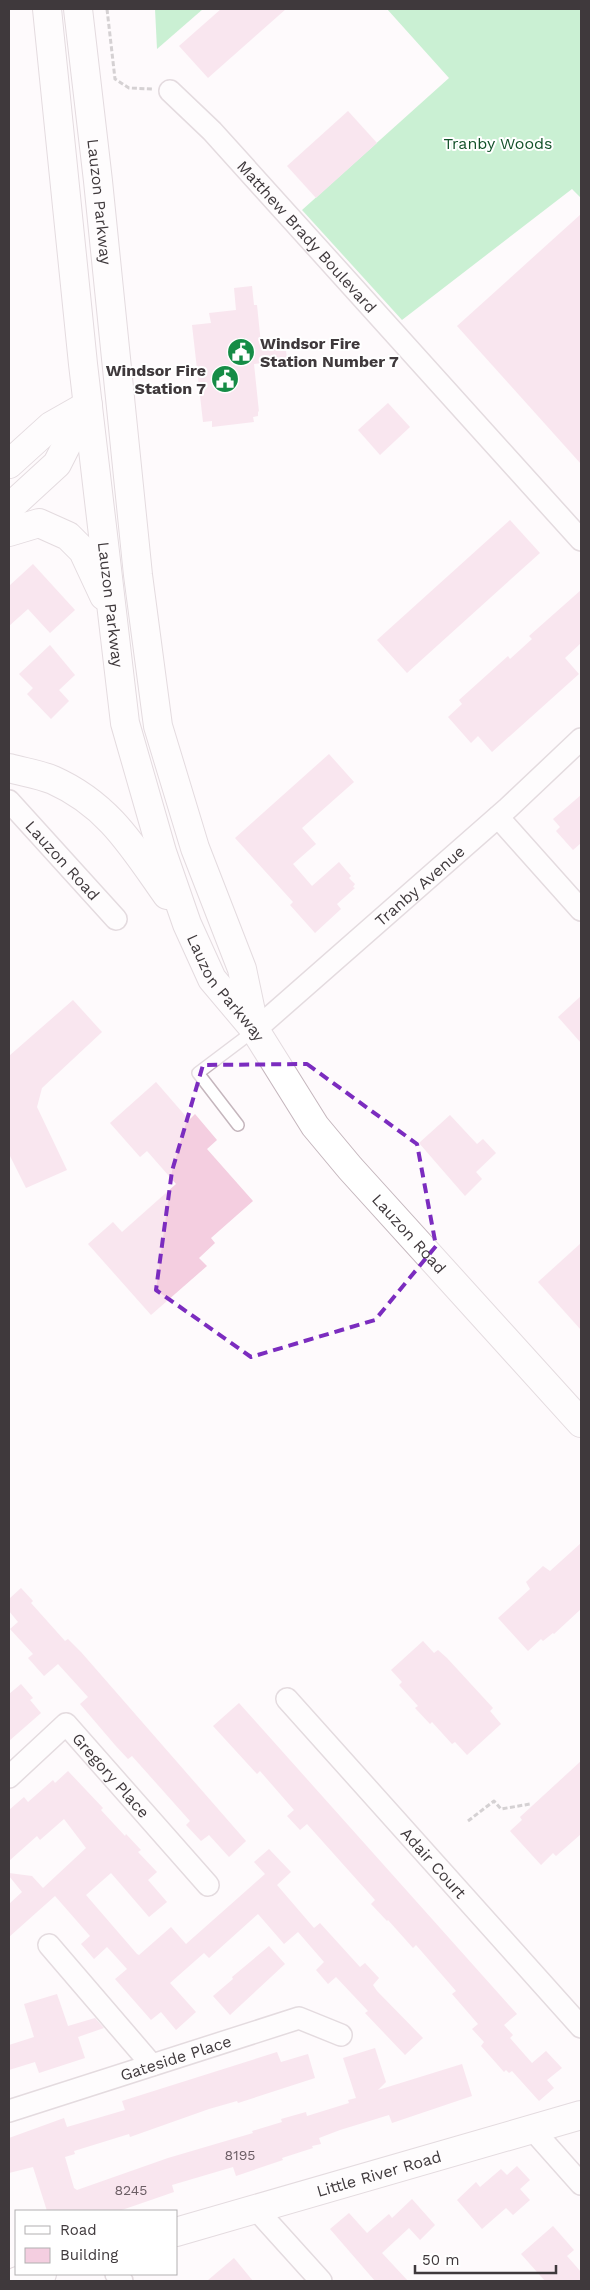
<svg xmlns="http://www.w3.org/2000/svg" width="590" height="2290" font-family="'Work Sans',sans-serif">
<style>
.forest{fill:#8de4a3}
.building{fill:#f4cee0}
.lines{fill:none;stroke-linecap:round;stroke-linejoin:round}
.service-casing{stroke:#c5b6bd;stroke-width:14}
.minor-casing{stroke:#c5b6bd;stroke-width:24}
.tertiary-casing{stroke:#c5b6bd;stroke-width:30}
.secondary-casing{stroke:#c5b6bd;stroke-width:30}
.path{stroke:#a5a0a2;stroke-width:3;stroke-dasharray:5 2.5;stroke-linecap:butt}
.service{stroke:#fff;stroke-width:11}
.minor{stroke:#fff;stroke-width:21}
.tertiary{stroke:#fff;stroke-width:28}
.secondary{stroke:#fff;stroke-width:28}
.marked{fill:none;stroke:#7b2cbf;stroke-width:4;stroke-dasharray:10 6;stroke-linejoin:round}
.labels{text-anchor:middle;stroke-width:4;stroke-linejoin:round;paint-order:stroke}
.number-label{font-size:14px;fill:#6c5e65}
.park-label{font-size:16px;fill:#125129;stroke:#fff}
.street-label{font-size:16px;fill:#3f393c;stroke:#fff}
.poi-label{font-size:16px;font-weight:bold;fill:#3f393c;stroke:#fff;text-anchor:start}
</style>
<rect width="100%" height="100%" fill="#fefafc"/>
<!-- forest -->
<g class="forest">
<polygon points="155,9 203,9 157,49"/>
<polygon points="387,9 581,9 581,198 572,189 402,320 302,210 449,78"/>
</g>
<!-- building -->
<g class="building">
<polygon points="221,9 286,9 208,78 179,46"/>
<polygon points="348,111 377,143 316,198 287,166"/>
<polygon points="581,214 581,464 457,326"/>
<polygon points="252,286 254,305 257,305 261,344 285,341 287,360 254,364 259,412 258,411 258,416 253,417 254,422 212,427 212,421 203,422 192,325 211,323 209,313 236,310 234,288"/>
<polygon points="388,403 410,427 380,455 358,430"/>
<polygon points="510,520 540,553 407,673 377,640"/>
<polygon points="33,564 75,610 50,633 28,609 9,626 9,586"/>
<polygon points="581,590 581,643 565,658 579,674 492,752 478,736 471,743 448,717 462,704 459,700 508,656 510,659 532,639 529,636"/>
<polygon points="50,645 75,675 59,690 69,701 51,719 27,694 33,688 19,674"/>
<polygon points="329,754 354,782 302,828 316,844 293,864 312,886 339,862 351,876 349,878 355,884 353,887 355,888 337,904 341,909 315,933 290,905 293,902 235,838"/>
<polygon points="581,795 581,843 573,850 556,831 560,827 553,819"/>
<polygon points="581,996 581,1043 558,1017"/>
<polygon points="73,1000 102,1032 42,1088 37,1107 67,1170 26,1188 9,1154 9,1056"/>
<polygon points="156,1082 189,1120 195,1114 217,1140 207,1149 253,1201 211,1238 215,1243 199,1258 207,1266 151,1315 88,1244 113,1222 122,1232 176,1184 147,1151 140,1157 110,1123"/>
<polygon points="450,1115 477,1144 483,1139 496,1153 476,1172 482,1179 465,1196 419,1143"/>
<polygon points="581,1243 581,1330 538,1282"/>
<polygon points="581,1543 581,1609 554,1634 553,1633 543,1641 541,1639 528,1651 498,1618 530,1589 526,1582 543,1566 550,1571"/>
<polygon points="21,1588 33,1601 31,1603 65,1641 68,1639 81,1652 246,1841 229,1857 209,1835 201,1841 186,1825 190,1821 132,1756 128,1759 115,1745 80,1704 88,1697 58,1664 44,1676 28,1658 33,1654 10,1629 18,1622 9,1611 9,1599"/>
<polygon points="423,1641 434,1653 438,1650 447,1658 493,1708 490,1711 501,1724 467,1755 455,1742 452,1744 432,1722 430,1724 415,1708 418,1706 399,1685 402,1682 391,1670"/>
<polygon points="21,1684 33,1698 30,1700 41,1713 9,1741 9,1694"/>
<polygon points="239,1703 517,2014 504,2025 513,2035 510,2038 532,2063 546,2051 562,2068 547,2080 554,2088 539,2101 512,2071 509,2073 506,2070 504,2072 481,2046 484,2042 472,2029 478,2024 452,1994 456,1991 416,1945 413,1948 388,1920 387,1921 371,1904 375,1900 307,1824 300,1830 287,1816 294,1810 260,1771 257,1774 213,1726"/>
<polygon points="581,1761 581,1834 556,1856 553,1853 541,1865 510,1831 522,1820 520,1817"/>
<polygon points="68,1771 103,1808 101,1810 125,1836 126,1834 141,1850 138,1852 157,1872 148,1880 167,1902 149,1917 111,1873 86,1895 137,1954 139,1955 171,1927 186,1944 265,1874 254,1862 269,1849 291,1872 277,1885 314,1928 320,1923 360,1967 365,1963 379,1978 373,1985 377,1991 423,2038 405,2055 365,2013 368,2011 336,1977 328,1984 316,1970 324,1962 298,1932 284,1944 258,1914 209,1958 204,1953 170,1983 196,2012 176,2030 161,2012 151,2020 115,1979 127,1969 107,1947 94,1959 81,1944 90,1936 55,1896 9,1937 9,1904 22,1892 9,1876 9,1873 32,1876 43,1888 86,1848 64,1819 40,1840 37,1836 9,1861 9,1810 24,1797 28,1802 53,1780 55,1783"/>
<polygon points="269,1946 285,1964 230,2015 213,1996 233,1979 232,1977"/>
<polygon points="57,1994 68,2026 95,2018 104,2028 78,2037 85,2058 39,2073 35,2062 9,2070 9,2045 34,2037 24,2004"/>
<polygon points="375,2048 386,2082 378,2090 462,2064 472,2096 392,2123 389,2115 340,2130 319,2138 321,2144 312,2146 313,2148 282,2158 283,2160 236,2176 233,2167 172,2185 174,2192 119,2211 47,2211 33,2167 9,2173 9,2138 64,2118 67,2127 125,2110 122,2101 277,2052 281,2062 308,2054 315,2078 238,2103 237,2101 209,2109 130,2137 129,2134 74,2151 75,2154 65,2157 74,2188 77,2190 168,2158 253,2133 252,2131 282,2122 281,2119 306,2112 307,2116 349,2103 348,2100 356,2098 343,2058"/>
<polygon points="517,2166 530,2180 520,2189 530,2200 513,2215 506,2208 482,2229 457,2200 476,2182 480,2187 501,2169 507,2175"/>
<polygon points="412,2199 435,2225 420,2240 409,2228 382,2253 408,2281 375,2281 330,2229 349,2213 367,2233 389,2214 392,2218"/>
<polygon points="553,2226 574,2250 567,2256 581,2272 581,2281 545,2281 521,2254"/>
<polygon points="234,2258 253,2281 207,2281"/>
</g>
<g class="lines">
<!-- service casing -->
<g class="service-casing">
<polyline id="service" points="238,1125 198,1073 255,1030"/>
</g>
<!-- minor casing -->
<g class="minor-casing">
<g id="minor">
<path id="s1" d="M170 91 212 131 581 540"/>
<path id="s2" d="M9 801 116 919"/>
<polyline points="498,817 581,910"/>
<path id="s3" d="M255 1030 508 808 581 739"/>
<path id="s4" d="M287 1699 581 2027"/>
<path id="s5" d="M9 1777 66 1724 208 1885"/>
<polyline points="49,1945 152,2065"/>
<path id="s6" d="M9 2111 299 2018 341 2035"/>
<polyline points="533,2130 581,2184"/>
<polyline points="255,2208 321,2281"/>
<polyline points="116,2274 122,2281"/>
</g>
</g>
<!-- tertiary casing -->
<g class="tertiary-casing">
<g id="tertiary">
<path id="s7" d="M176 2232 581 2115"/>
<polyline points="18,2281 42,2274"/>
</g>
</g>
<!-- secondary casing -->
<g class="secondary-casing">
<g id="secondary">
<path id="s8" d="M47 9 83 364 125 723 162 852 187 924 212 979 255 1030 315 1126 350 1168 581 1423"/>
<path id="s9" d="M78 9 98 181 138 575 158 726 195 848 242 969 254 1026"/>
<polyline points="9,464 51,426 88,405"/>
<polyline points="9,508 57,464 87,405"/>
<polyline points="9,532 39,523 68,536 83,551 104,596"/>
<path d="M9 768C23 772 39 774 53 780 109 805 133 847 167 895"/>
</g>
</g>
<!-- path -->
<g class="path">
<polyline points="107,9 115,79 129,88 152,89"/>
<polyline points="468,1821 494,1801 501,1809 530,1804"/>
</g>
<!-- service -->
<use href="#service" class="service"/>
<!-- minor -->
<use href="#minor" class="minor"/>
<!-- tertiary -->
<use href="#tertiary" class="tertiary"/>
<!-- secondary -->
<use href="#secondary" class="secondary"/>
</g>
<!-- marked area -->
<path d="M0 0H590V2290H0ZM307 1064 417 1144 436 1246 375 1320 251 1357 156 1290 172 1171 203 1065Z" fill="#fefafc" fill-opacity=".55" fill-rule="evenodd"/>
<path class="marked" d="M307 1064 417 1144 436 1246 375 1320 251 1357 156 1290 172 1171 203 1065Z"/>
<!-- icons -->
<defs>
<g id="civic-disc" transform="scale(1.4375)"><circle r="9.5" fill="#158c46" stroke="#fff"/><path d="M-.6-6.5H3V-4.5H.6V-3L4-1V1h2V6H-6V1h2V-1L-.6-3ZM-1.2 2.5V6h2.4V2.5Z" fill="#fff"/></g>
</defs>
<g fill-rule="evenodd">
<use href="#civic-disc" x="241" y="352"/>
<use href="#civic-disc" x="225" y="379"/>
</g>
<g class="labels">
<!-- number labels -->
<g class="number-label">
<text x="240" y="2160">8195</text>
<text x="131" y="2195">8245</text>
</g>
<!-- park labels -->
<g class="park-label">
<text x="498" y="149">Tranby Woods</text>
</g>
<!-- street labels -->
<g class="street-label">
<text dy="6" stroke="none"><textPath href="#s9" startOffset="194">Lauzon Parkway</textPath></text>
<text dy="6" stroke="none"><textPath href="#s1" startOffset="200">Matthew Brady Boulevard</textPath></text>
<text dy="6" stroke="none"><textPath href="#s8" startOffset="599">Lauzon Parkway</textPath></text>
<text dy="6" stroke="none"><textPath href="#s2" startOffset="80">Lauzon Road</textPath></text>
<text dy="6" stroke="none"><textPath href="#s3" startOffset="219">Tranby Avenue</textPath></text>
<text dy="6" stroke="none"><textPath href="#s8" startOffset="1004">Lauzon Parkway</textPath></text>
<text dy="6" stroke="none"><textPath href="#s8" startOffset="1312">Lauzon Road</textPath></text>
<text dy="6" stroke="none"><textPath href="#s5" startOffset="146">Gregory Place</textPath></text>
<text dy="6" stroke="none"><textPath href="#s4" startOffset="220">Adair Court</textPath></text>
<text dy="6" stroke="none"><textPath href="#s6" startOffset="175">Gateside Place</textPath></text>
<text dy="6" stroke="none"><textPath href="#s7" startOffset="211">Little River Road</textPath></text>
</g>
<!-- poi labels -->
<g class="poi-label">
<text x="260" y="349">Windsor Fire<tspan x="260" dy="18">Station Number 7</tspan></text>
<text x="206" y="376" text-anchor="end">Windsor Fire<tspan x="206" dy="18">Station 7</tspan></text>
</g>
</g>
<!-- border -->
<rect width="590" height="2290" fill="none" stroke="#3f393c" stroke-width="20"/>
<!-- legend -->
<rect x="15" y="2210" width="162" height="65" fill="#ffffff" stroke="#b2b0b1"/>
<rect x="25" y="2226" width="25" height="8" fill="#ffffff" stroke="#b2b0b1"/>
<text x="60" y="2235" font-size="15" fill="#3f393c">Road</text>
<rect x="25" y="2248" width="25" height="15" fill="#f4cee0" stroke="#b2b0b1"/>
<text x="60" y="2260" font-size="15" fill="#3f393c">Building</text>
<!-- scale -->
<path d="M415 2265v8h141v-8" fill="none" stroke="#3f393c" stroke-width="2.5"/>
<text x="422" y="2265" font-size="15" fill="#3f393c" stroke="#ffffff" stroke-width="4" paint-order="stroke">50 m</text>
</svg>
